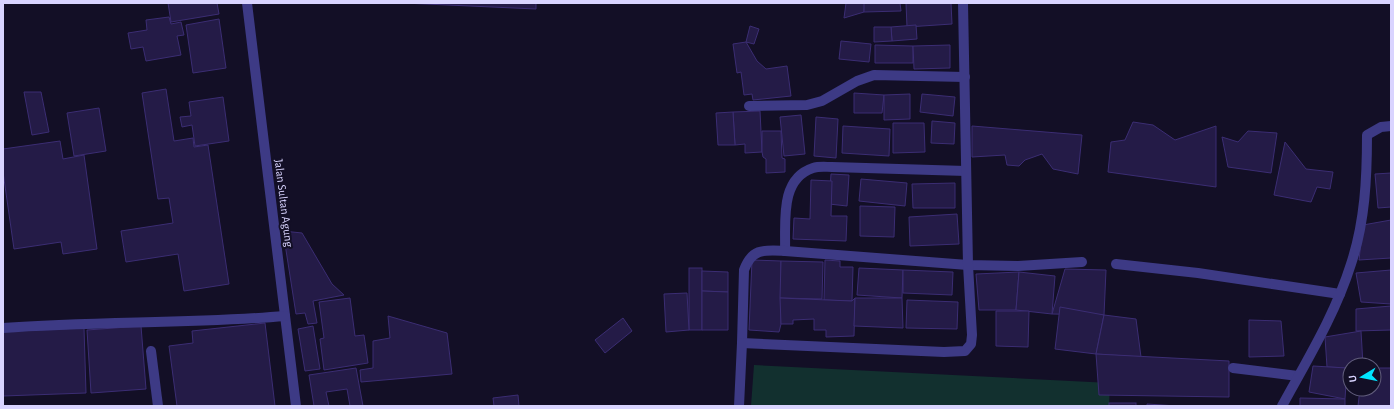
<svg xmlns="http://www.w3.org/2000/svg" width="1394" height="409" font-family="'Alegreya Sans',sans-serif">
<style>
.green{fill:#12302f}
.building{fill:#241b47;stroke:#3b2d73}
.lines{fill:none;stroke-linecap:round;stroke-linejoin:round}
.minor{stroke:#3d3a85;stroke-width:10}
.labels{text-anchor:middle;stroke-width:4;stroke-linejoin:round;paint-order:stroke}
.street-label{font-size:12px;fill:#d9d4ff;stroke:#130f26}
</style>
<rect width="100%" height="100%" fill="#130f26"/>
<!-- green -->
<polygon class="green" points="754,365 1110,383 1109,406 751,406"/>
<!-- building -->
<g class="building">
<polygon points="168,3 217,3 219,14 171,22"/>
<polygon points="403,3 536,3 536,9"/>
<polygon points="846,3 865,3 864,12 844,18"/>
<polygon points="864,3 900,3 901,11 864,12"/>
<polygon points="906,3 951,3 952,24 907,27"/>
<polygon points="169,17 171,24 181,22 184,35 177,36 181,55 146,61 143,47 131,49 128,33 147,30 146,20"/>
<polygon points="219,19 226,68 193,73 186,25"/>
<polygon points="916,25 917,39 892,41 891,27"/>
<polygon points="750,26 759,29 754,44 746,42"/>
<polygon points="874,27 891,27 892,41 874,42"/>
<polygon points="841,41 871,44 869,62 839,59"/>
<polygon points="746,42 757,61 766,69 787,66 791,96 753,100 752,94 744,95 741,72 737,73 733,44"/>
<polygon points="875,45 913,46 913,63 875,63"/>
<polygon points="950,45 950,68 914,69 913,46"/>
<polygon points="166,89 174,141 193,138 194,147 208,145 229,284 184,291 178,254 126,262 121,231 173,223 169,198 158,199 142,93"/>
<polygon points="24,92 41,92 49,132 32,135"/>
<polygon points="854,93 884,95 882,113 854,113"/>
<polygon points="910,94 910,119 884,120 884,95"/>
<polygon points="922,94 955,97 953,116 920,112"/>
<polygon points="223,97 229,141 195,146 192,125 182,127 180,117 191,116 189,102"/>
<polygon points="99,108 106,151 74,156 67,113"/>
<polygon points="760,111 762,152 745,153 745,144 735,145 733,112"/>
<polygon points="733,112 735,145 718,145 716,113"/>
<polygon points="801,115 805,154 784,156 780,117"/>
<polygon points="816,117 838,119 836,158 814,156"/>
<polygon points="932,121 955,123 954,144 931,143"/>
<polygon points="1133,122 1153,125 1175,140 1216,126 1216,187 1108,172 1111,142 1125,140"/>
<polygon points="893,123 924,123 925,152 893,153"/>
<polygon points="843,126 890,129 889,156 842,153"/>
<polygon points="972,126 1082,135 1078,174 1053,169 1042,154 1025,160 1019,166 1007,165 1005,155 972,157"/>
<polygon points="762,131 781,131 782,158 785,159 785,172 766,173 766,159 763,157 762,152"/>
<polygon points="1248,131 1277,133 1271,173 1228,167 1222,137 1238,142"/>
<polygon points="60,141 63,159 84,155 97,249 63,254 61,242 14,249 3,172 3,149"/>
<polygon points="1285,142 1306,169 1333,172 1330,189 1317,187 1311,202 1274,195"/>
<polygon points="1391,173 1391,207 1378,208 1375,174"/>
<polygon points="831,174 849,175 847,206 829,204"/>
<polygon points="861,179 907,183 905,206 859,201"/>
<polygon points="811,180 832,181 831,216 847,216 846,241 793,239 794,218 810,219"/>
<polygon points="955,183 955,208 913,208 912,184"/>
<polygon points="860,206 895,207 894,237 860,236"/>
<polygon points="957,214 959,244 910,246 909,217"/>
<polygon points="1391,220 1391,258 1359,260 1363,225"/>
<polygon points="283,231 302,233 332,284 344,295 313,301 317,323 308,324 305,313 296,314"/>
<polygon points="752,260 781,261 781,324 779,332 749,330"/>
<polygon points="825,260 840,261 840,267 853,267 852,301 824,300"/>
<polygon points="781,261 823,262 822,299 780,298"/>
<rect x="689" y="268" width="13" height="62"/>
<polygon points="859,268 903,270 902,298 857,295"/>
<polygon points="1065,269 1106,270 1104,315 1052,314"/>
<polygon points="903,270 953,272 952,295 903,293"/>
<polygon points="1391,270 1391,304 1361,302 1356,273"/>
<polygon points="702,271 728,272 728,292 702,291"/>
<polygon points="1019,272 1016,310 979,310 976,274"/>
<polygon points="1019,272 1055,276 1052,314 1016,310"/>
<polygon points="702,291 728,292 728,330 702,330"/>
<polygon points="687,293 689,330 666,332 664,294"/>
<polygon points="350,298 355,336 364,335 368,363 324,370 320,339 324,338 319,302"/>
<polygon points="780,298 852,301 855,298 854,336 826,337 826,330 814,330 814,319 793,320 793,324 781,324"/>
<polygon points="855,298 902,298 903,328 854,326"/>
<polygon points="907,300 958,302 957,329 906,328"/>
<polygon points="1391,306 1391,330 1356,331 1356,309"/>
<polygon points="1060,307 1104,315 1096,354 1055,349"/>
<polygon points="996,311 1029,311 1028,347 996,346"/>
<polygon points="1104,315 1136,319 1141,357 1096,354"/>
<polygon points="388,316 447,333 452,374 361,382 360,370 373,368 373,341 390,338"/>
<polygon points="623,318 632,331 605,353 595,340"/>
<polygon points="1249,320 1281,321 1284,356 1249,357"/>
<polygon points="265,323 275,406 177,406 169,346 193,343 192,331"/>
<polygon points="141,326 146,389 91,393 87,330"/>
<polygon points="313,326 320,369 305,371 298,329"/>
<polygon points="84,328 86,393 3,396 3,331"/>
<polygon points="1361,331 1363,365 1350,365 1350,368 1327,367 1325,337"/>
<polygon points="1096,354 1229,361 1229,397 1099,395"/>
<polygon points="1313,366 1347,368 1345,399 1309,392"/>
<polygon points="356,368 363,406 350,406 347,389 326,392 329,406 314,406 309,375"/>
<polygon points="1374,368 1391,368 1391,406 1358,406 1360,389 1374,389"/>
<polygon points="518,395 519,406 494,406 493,398"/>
<polygon points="1300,398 1345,399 1345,406 1300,406"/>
<rect x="1109" y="403" width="27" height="3"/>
<polygon points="1147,404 1177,406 1147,406"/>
</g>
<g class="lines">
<!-- minor -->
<g class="minor">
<polyline points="247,3 296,406"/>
<polyline points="749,106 807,105 822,101 857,81 874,75 965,77"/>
<path d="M785 251C786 223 779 179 813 168 819 166 826 167 832 167L966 171"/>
<polyline points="1116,264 1198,273 1340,294"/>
<path d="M3 328C97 321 191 324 285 316"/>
<path d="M742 343 744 270C752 248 764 250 785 251L968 265 1018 266 1082 262"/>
<polyline points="151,351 158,406"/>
<polyline points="1233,368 1298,376"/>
<polyline points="739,406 742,343 944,352 965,351 971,344 972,335 968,265 963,3"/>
<path d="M1282 406C1307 360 1335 315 1351 264 1365 222 1367 178 1367 135L1381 127 1391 126"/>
</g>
</g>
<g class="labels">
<!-- street labels -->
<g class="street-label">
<text transform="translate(284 203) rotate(83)" y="4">Jalan Sultan Agung</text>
</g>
</g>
<!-- border -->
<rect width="1394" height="409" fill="none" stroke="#d9d4ff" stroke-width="8"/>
<!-- north arrow -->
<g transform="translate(1362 377) rotate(260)"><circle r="19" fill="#130f26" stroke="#625e7d"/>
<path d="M0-3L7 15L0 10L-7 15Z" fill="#00e5ff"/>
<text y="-6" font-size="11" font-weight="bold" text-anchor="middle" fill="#d9d4ff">U</text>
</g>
</svg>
